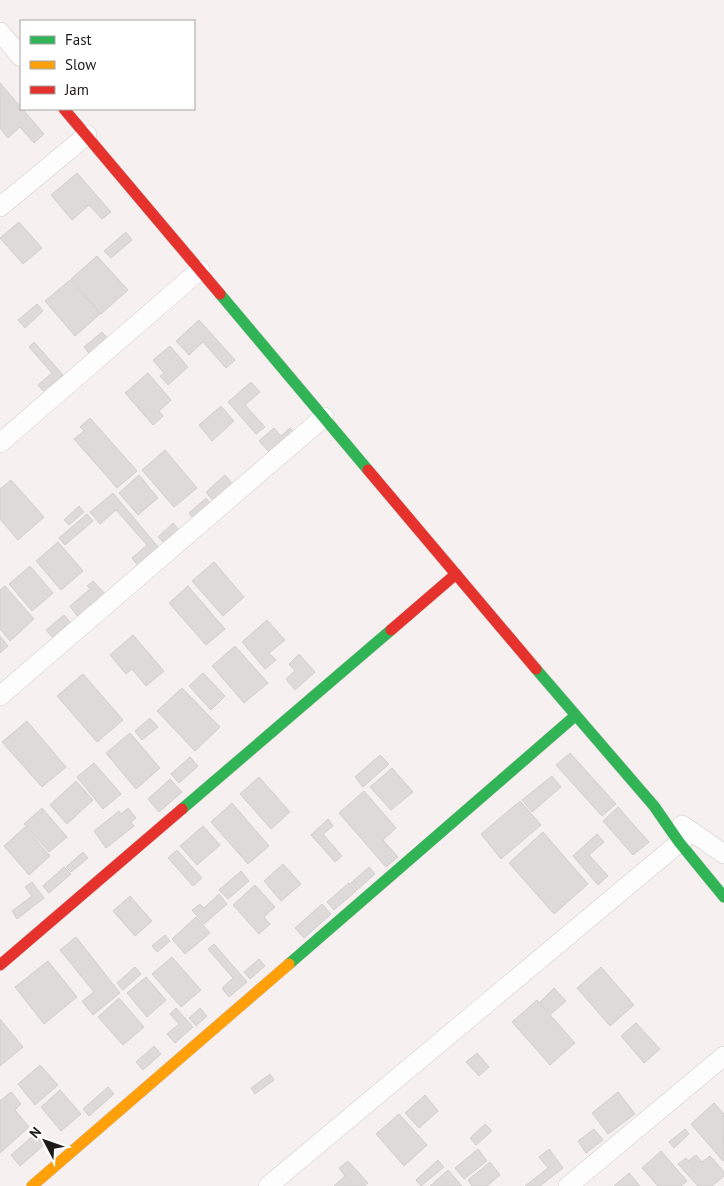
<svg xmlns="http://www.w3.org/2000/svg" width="724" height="1186" font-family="'PT Sans',sans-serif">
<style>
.building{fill:#dddad9;stroke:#d2cfce}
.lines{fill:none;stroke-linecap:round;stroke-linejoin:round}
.street-casing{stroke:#d2cecd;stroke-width:20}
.fast-casing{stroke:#d2cecd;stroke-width:12}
.slow-casing{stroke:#d2cecd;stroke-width:12}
.jam-casing{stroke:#d2cecd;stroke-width:12}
.street{stroke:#fefdfd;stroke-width:19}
.fast{stroke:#30b455;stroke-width:11}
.slow{stroke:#ff9f0a;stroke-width:11}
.jam{stroke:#e5322d;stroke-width:11}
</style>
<rect width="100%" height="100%" fill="#f6f1f0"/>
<!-- building -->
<g class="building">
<polygon points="0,83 44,134 34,143 20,127 8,138 0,128"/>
<polygon points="77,173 111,212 102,219 89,205 72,220 51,195"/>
<polygon points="19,222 42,248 23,264 0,238"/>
<polygon points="126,232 132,240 111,258 104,251"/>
<polygon points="97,256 128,290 101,314 71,279"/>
<polygon points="70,280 100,314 75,336 45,301"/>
<polygon points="37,304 43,311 25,328 18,320"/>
<polygon points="199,320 235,360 226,368 203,342 189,355 176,341"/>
<polygon points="102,332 110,341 92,357 84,347"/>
<polygon points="34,342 63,375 43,391 38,385 52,373 29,347"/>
<polygon points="170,346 188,367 168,385 160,376 164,373 153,360"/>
<polygon points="148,373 171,400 159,411 163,416 153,425 125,393"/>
<polygon points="251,382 260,392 245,405 265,427 256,434 228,402"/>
<polygon points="221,406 234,421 212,441 199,425"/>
<polygon points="90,418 137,471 117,488 74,439 84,431 80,427"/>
<polygon points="274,428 281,436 290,428 294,432 270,453 259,441"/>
<polygon points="165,450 197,488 174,507 142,470"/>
<polygon points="139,475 158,498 138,515 119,493"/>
<polygon points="225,475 234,485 214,502 206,492"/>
<polygon points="11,480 44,517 18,540 0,519 0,489"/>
<polygon points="113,493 159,548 138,566 132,558 147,545 116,510 100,524 90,512"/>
<polygon points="206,498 214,508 197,523 189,513"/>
<polygon points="79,506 84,512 69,525 64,520"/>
<polygon points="87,514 93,521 65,545 59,538"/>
<polygon points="173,523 179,530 164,543 158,537"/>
<polygon points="58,542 83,571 61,590 36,561"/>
<polygon points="214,562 244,597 223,616 192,581"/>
<polygon points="30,566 53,593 32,611 9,584"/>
<polygon points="93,581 105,594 78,617 70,606 90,589 87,586"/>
<polygon points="5,586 34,619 10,641 0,629 0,590"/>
<polygon points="188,586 225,629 206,645 169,603"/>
<polygon points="64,615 71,623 53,638 46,630"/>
<polygon points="267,620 285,640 269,653 276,660 265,669 242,642"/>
<polygon points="133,635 164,671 146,686 132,669 126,674 110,655"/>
<polygon points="0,636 8,646 0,653"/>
<polygon points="235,646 268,683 244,703 212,666"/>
<polygon points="299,654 315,672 295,690 286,679 295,671 289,664"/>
<polygon points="203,673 225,696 211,710 189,686"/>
<polygon points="83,674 123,720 97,742 57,696"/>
<polygon points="182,688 220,727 195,751 157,711"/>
<polygon points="150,718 158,727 142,740 135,731"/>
<polygon points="27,721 66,767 42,787 2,742"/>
<polygon points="130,733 160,768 136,789 106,753"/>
<polygon points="570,753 616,804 602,816 556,765"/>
<polygon points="380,755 389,764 363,787 355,777"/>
<polygon points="190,757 198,766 179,783 171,774"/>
<polygon points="94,763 121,794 103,809 77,777"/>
<polygon points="392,768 413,792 391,810 370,787"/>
<polygon points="552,776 561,787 532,812 522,800"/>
<polygon points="259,777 290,812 271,829 240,794"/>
<polygon points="170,779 182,792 159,812 148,799"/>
<polygon points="76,781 93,800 67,824 50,805"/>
<polygon points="364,791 396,828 383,840 398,857 386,867 339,813"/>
<polygon points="520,801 541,825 501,859 481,834"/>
<polygon points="232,803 269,846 248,864 211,822"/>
<polygon points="618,807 649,842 633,855 603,821"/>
<polygon points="42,808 67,837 49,852 24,824"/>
<polygon points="128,808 136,818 131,822 134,826 106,848 94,831 119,811 121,814"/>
<polygon points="328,819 333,826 323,834 342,856 335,862 311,835"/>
<polygon points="203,826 220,845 197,865 180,846"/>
<polygon points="25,827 50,856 29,875 4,846"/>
<polygon points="543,832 588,884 554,914 509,863"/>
<polygon points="597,834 604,842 589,855 608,876 598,885 573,856"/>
<polygon points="177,850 202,878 193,886 168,858"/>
<polygon points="83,852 88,858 71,872 66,867"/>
<polygon points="283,864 301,884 281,901 264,881"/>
<polygon points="64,867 71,874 49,893 43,886"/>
<polygon points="369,867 375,874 357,890 351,883"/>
<polygon points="241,871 249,881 228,899 219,890"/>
<polygon points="32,882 44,898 17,919 12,911 32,896 25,887"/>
<polygon points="349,883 356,891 334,910 327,902"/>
<polygon points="255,885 275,907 264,917 270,924 259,934 233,905"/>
<polygon points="219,894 227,904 204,924 192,910 200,904 204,908"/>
<polygon points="130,896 152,921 135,936 113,911"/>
<polygon points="322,904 331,914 304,938 295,928"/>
<polygon points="196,917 210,933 185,954 172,939"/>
<polygon points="165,935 170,941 157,952 152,946"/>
<polygon points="76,937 120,993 93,1015 82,1001 94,992 60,950"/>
<polygon points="214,944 247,982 229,997 222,988 233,978 208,949"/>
<polygon points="172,957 201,990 181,1007 152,974"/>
<polygon points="259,959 265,966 250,979 244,972"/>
<polygon points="48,961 77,997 44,1024 15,987"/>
<polygon points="135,967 141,974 123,990 117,983"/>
<polygon points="601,967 634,1005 610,1026 577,988"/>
<polygon points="146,977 166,1000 147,1017 127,993"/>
<polygon points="554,988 566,1001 551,1014 540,1002"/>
<polygon points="119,998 144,1027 123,1045 98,1017"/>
<polygon points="537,1000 575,1043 550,1065 512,1022"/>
<polygon points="176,1008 193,1027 175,1043 167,1034 179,1024 170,1014"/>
<polygon points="200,1008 207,1016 196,1026 189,1018"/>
<polygon points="0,1019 23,1047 0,1066"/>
<polygon points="636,1023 660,1049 644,1063 621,1036"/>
<polygon points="154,1046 161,1054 143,1070 136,1062"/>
<polygon points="477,1053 489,1067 479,1076 466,1062"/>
<polygon points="40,1065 58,1085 35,1105 18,1084"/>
<polygon points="270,1074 274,1080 255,1094 251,1088"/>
<polygon points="108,1087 114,1094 89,1116 83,1109"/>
<polygon points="60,1090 81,1114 61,1131 41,1107"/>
<polygon points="11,1092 21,1104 15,1110 29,1127 0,1153 0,1101"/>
<polygon points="618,1092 635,1114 608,1134 592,1113"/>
<polygon points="425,1095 438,1111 419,1128 405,1113"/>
<polygon points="714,1103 724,1114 723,1161 691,1124"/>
<polygon points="399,1114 427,1145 404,1166 376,1134"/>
<polygon points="485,1124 492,1131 476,1145 470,1138"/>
<polygon points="594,1129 603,1140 586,1153 578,1141"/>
<polygon points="685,1129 689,1134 674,1148 669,1142"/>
<polygon points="35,1134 44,1145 20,1166 11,1155"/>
<polygon points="478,1149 487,1161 464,1179 455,1168"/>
<polygon points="549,1149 563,1168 540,1186 525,1186 548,1168 539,1157"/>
<polygon points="661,1151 687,1181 681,1186 658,1186 642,1168"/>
<polygon points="696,1155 702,1162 710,1156 724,1172 724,1176 712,1186 698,1186 678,1164 686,1158 688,1161"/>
<polygon points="438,1160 444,1167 421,1186 416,1180"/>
<polygon points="348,1161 368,1183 364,1186 334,1186 345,1176 339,1168"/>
<polygon points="490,1162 500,1175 487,1186 472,1186 468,1180"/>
<polygon points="448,1170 462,1186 430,1186"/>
<polygon points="629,1173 640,1186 614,1186"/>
</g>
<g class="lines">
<!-- street casing -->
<g class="street-casing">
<g id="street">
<polyline points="0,32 21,57"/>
<polyline points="0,207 87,135"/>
<polyline points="0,443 200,270"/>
<polyline points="0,696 324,417"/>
<polyline points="682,825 724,854"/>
<polyline points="268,1186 692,832"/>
<polyline points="568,1186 724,1056"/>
</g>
</g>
<!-- fast casing -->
<g class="fast-casing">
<g id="fast">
<polyline points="220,294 368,470"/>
<polyline points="536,669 654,806 679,842 724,897"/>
<polyline points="182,809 391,630"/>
<polyline points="289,964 575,716"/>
</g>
</g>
<!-- slow casing -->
<g class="slow-casing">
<polyline id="slow" points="32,1186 289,964"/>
</g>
<!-- jam casing -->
<g class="jam-casing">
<g id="jam">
<polyline points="64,109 220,294"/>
<polyline points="368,470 536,669"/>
<polyline points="391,630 456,574"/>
<polyline points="0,965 182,809"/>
</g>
</g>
<!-- street -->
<use href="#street" class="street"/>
<!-- fast -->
<use href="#fast" class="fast"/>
<!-- slow -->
<use href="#slow" class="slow"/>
<!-- jam -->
<use href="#jam" class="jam"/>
</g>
<!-- legend -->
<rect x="20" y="20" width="175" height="90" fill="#ffffff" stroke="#a5a4a3"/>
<rect x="30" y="36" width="25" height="8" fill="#30b455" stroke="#a5a4a3"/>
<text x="65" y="45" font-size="15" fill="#1d1b19">Fast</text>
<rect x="30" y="61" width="25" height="8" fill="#ff9f0a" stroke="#a5a4a3"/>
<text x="65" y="70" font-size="15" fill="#1d1b19">Slow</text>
<rect x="30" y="86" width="25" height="8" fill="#e5322d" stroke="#a5a4a3"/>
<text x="65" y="95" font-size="15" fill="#1d1b19">Jam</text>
<!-- north arrow -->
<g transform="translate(45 1141) rotate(311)" stroke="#ffffff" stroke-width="4" paint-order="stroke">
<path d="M0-4L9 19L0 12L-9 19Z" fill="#1d1b19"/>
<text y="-8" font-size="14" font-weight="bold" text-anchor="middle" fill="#1d1b19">N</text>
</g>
</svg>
